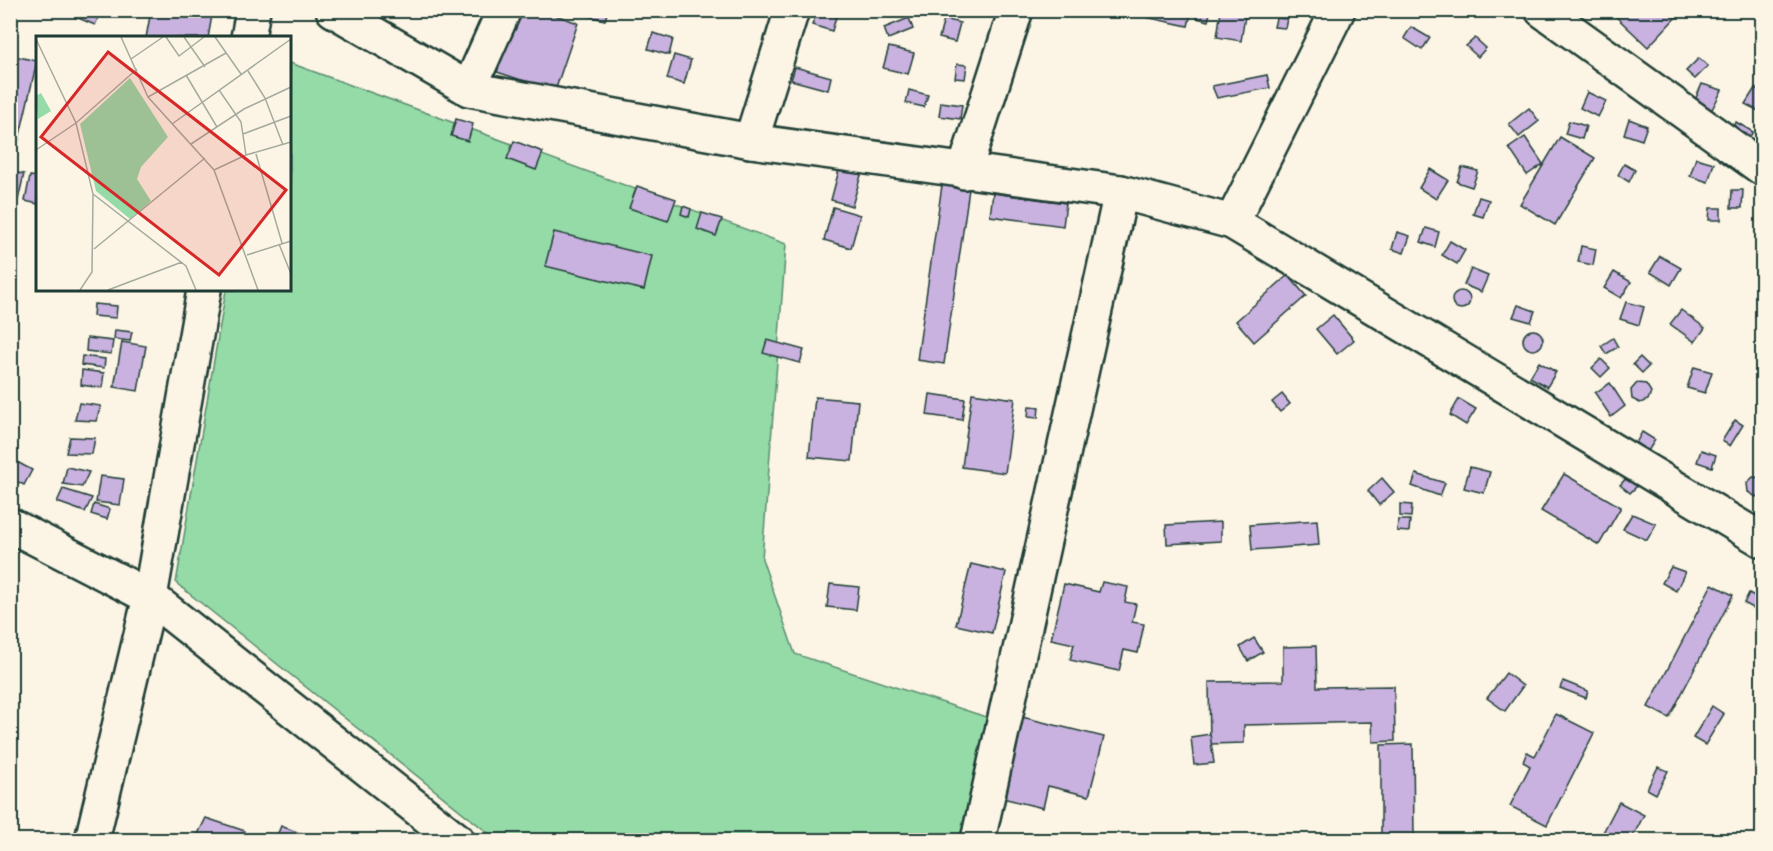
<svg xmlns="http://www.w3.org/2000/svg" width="1773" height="851" font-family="'Indie Flower',sans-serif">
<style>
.green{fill:#95dba8;stroke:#5a8c6e;stroke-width:1.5}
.building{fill:#c9b1e0;stroke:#1f3d34;stroke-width:1.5}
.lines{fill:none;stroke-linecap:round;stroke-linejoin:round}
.minor-casing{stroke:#1f3d34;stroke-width:38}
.minor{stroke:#fcf5e5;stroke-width:33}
.inset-road{fill:none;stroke:#a4ab9e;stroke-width:1.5}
.view{fill:#d62828;fill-opacity:0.15;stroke:#d62828;stroke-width:3}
.inset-edge{fill:none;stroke:#1f3d34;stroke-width:3}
</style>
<rect width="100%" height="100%" fill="#fcf5e5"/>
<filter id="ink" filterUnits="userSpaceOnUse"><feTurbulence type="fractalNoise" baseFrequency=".0167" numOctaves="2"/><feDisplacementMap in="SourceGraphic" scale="12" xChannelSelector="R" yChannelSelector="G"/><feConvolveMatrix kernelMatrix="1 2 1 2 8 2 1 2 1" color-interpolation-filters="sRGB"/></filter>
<g filter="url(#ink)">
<!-- green -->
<polygon class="green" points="290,63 786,244 762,559 795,654 992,719 966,840 497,840 176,583 226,290 290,290"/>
<!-- building -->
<g class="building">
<polygon points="59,10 102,10 95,25"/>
<polygon points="151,10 213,10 208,38 146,38"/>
<polygon points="518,10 541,10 578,23 555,91 497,72"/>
<polygon points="585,10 608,10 605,20 584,15"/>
<polygon points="705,10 722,10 721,15"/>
<polygon points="817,10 838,10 832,31 812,25"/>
<polygon points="1146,10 1192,10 1188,26 1145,17"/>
<polygon points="1199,10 1211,10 1208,21 1197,18"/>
<polygon points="1221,10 1246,10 1241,41 1217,37"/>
<polygon points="1673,10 1678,15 1648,47 1611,12"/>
<polygon points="909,18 913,29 888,39 884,28"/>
<polygon points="1276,18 1287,19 1285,28 1274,27"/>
<polygon points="944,19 960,23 955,42 939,38"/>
<polygon points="1411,27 1430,38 1422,50 1404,38"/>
<polygon points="653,33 673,39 669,55 648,49"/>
<polygon points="1475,38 1486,48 1478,57 1466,46"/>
<polygon points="889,47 914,53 908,74 883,68"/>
<polygon points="10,55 37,61 14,161 10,161"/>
<polygon points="674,55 691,60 684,84 667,79"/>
<polygon points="1699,58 1708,66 1695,79 1686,71"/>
<polygon points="957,64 967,65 965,79 955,78"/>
<polygon points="795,67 831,77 828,90 791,80"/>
<polygon points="1267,75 1270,88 1217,98 1212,86"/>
<polygon points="1702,84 1722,90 1707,119 1691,109"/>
<polygon points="1755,88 1762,93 1762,113 1745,104"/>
<polygon points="909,90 928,95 924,107 906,103"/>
<polygon points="1587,92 1606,101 1598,117 1580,108"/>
<polygon points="941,102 962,105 960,119 939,116"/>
<polygon points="1529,108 1539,121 1519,137 1509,124"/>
<polygon points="456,119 473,124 468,141 451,136"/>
<polygon points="1629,119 1647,126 1642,140 1624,134"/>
<polygon points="1569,121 1586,126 1582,139 1565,134"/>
<polygon points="1736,122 1753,132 1742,149 1725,139"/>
<polygon points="1525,137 1543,164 1527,175 1509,148"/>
<polygon points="1560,137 1595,158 1555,225 1520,204"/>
<polygon points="514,141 543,152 536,170 507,159"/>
<polygon points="1696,158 1714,163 1708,182 1690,176"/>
<polygon points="842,159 864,165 852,206 831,200"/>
<polygon points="1624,164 1635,170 1629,182 1618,175"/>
<polygon points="1462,167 1478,171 1472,187 1457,182"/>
<polygon points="1430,169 1448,180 1436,199 1419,188"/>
<polygon points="10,172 24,174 18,200 10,198"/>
<polygon points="30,176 38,177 38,204 25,201"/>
<polygon points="942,185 969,189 944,364 917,360"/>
<polygon points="637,186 676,199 668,221 629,208"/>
<polygon points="1732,190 1743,190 1742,208 1731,208"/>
<polygon points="993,193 1066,203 1063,226 990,216"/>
<polygon points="1479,197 1489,200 1483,217 1473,214"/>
<polygon points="683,206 691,209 689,217 681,214"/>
<polygon points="833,207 860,215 851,248 824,240"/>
<polygon points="1710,208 1721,208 1721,220 1709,220"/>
<polygon points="702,213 722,219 716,236 697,229"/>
<polygon points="1426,228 1439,232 1435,247 1421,242"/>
<polygon points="554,232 652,256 644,290 545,266"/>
<polygon points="1397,232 1410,236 1404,253 1392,249"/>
<polygon points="1450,241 1465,250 1457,264 1442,255"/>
<polygon points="1581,246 1596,249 1593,265 1578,262"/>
<polygon points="1660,256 1681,268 1671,285 1650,272"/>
<polygon points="1471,269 1488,276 1481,292 1464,285"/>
<polygon points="1614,272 1631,282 1621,298 1604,288"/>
<polygon points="1288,275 1306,296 1254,342 1236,321"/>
<circle cx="1461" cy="300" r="9"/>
<polygon points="1626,302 1644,307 1639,325 1620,319"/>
<polygon points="94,304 117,306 116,318 93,316"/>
<polygon points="1518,305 1535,311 1531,322 1513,317"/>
<polygon points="1681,310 1705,328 1695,342 1670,324"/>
<polygon points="1333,315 1354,340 1337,354 1316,329"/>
<circle cx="1533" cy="340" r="10"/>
<polygon points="115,330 132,332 130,341 114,339"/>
<polygon points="87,338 113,341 111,354 86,351"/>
<polygon points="1613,338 1618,347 1606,354 1601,346"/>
<polygon points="767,340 804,350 800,363 763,353"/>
<polygon points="122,342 146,346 138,391 114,387"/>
<polygon points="82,356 105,359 104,368 81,365"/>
<polygon points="1640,357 1649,366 1642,373 1633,364"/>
<polygon points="1601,359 1610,368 1601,377 1592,368"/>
<polygon points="1539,362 1556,372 1547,387 1530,377"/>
<polygon points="1694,367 1712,372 1705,393 1687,388"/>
<polygon points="82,370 104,373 102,388 81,385"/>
<polygon points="1610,383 1625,406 1611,417 1595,393"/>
<polygon points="1637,383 1646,384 1651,392 1648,400 1640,403 1632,399 1631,390"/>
<polygon points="972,393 1015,399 1005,473 962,467"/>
<polygon points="930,394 965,399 962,420 927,415"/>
<polygon points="1282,394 1290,404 1280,412 1272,402"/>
<polygon points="815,397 858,401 852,461 809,457"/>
<polygon points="1459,399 1476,409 1466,425 1450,415"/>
<polygon points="79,403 101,406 96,421 75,420"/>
<polygon points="1029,406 1039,407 1038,418 1028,417"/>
<polygon points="1735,420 1743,425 1730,446 1722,441"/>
<polygon points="1642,432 1655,440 1648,451 1636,443"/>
<polygon points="70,437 95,438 92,454 66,453"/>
<polygon points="1701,450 1716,455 1712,467 1697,462"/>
<polygon points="17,462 32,470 24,485 10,478"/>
<polygon points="67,467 89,472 82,487 63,484"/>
<polygon points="1470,467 1490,472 1484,493 1464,488"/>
<polygon points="1631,473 1641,482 1630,493 1620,485"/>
<polygon points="1416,474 1445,483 1440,496 1412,486"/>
<polygon points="1564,474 1621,507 1599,545 1541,511"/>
<polygon points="100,476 124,479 120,505 96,502"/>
<polygon points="1753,477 1762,478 1762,494 1756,497 1748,492 1747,483"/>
<polygon points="1382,478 1394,492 1379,505 1368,491"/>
<polygon points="63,489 92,498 85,512 57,502"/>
<polygon points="94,504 110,509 107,519 91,514"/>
<polygon points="1400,504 1412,505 1411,517 1400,516"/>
<polygon points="1632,514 1656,524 1647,540 1623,529"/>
<polygon points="1317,520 1319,545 1252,550 1250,525"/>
<polygon points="1398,520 1410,520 1409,532 1397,531"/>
<polygon points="1221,522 1221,541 1167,544 1166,525"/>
<polygon points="971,564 1006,572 992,633 956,625"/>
<polygon points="1671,567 1685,572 1676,591 1662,583"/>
<polygon points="1102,582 1128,587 1125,602 1136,604 1132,622 1144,624 1138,653 1124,650 1119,671 1070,660 1074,644 1051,639 1064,584 1099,592"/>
<polygon points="830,584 859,587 856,610 827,607"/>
<polygon points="1712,584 1733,595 1669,718 1648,707"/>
<polygon points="1749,593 1762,600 1762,613 1744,603"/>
<polygon points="1254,638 1263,652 1248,661 1240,647"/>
<polygon points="1316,646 1317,687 1394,686 1395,741 1373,742 1372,722 1244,725 1244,743 1210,744 1209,682 1283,681 1283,647"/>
<polygon points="1506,673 1523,686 1505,711 1487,698"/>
<polygon points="1563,681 1588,691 1586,698 1560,688"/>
<polygon points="1712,706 1724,714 1705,745 1693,738"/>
<polygon points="1556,714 1594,733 1547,825 1510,806 1530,766 1523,762 1527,752 1535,756"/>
<polygon points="1018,716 1104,737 1089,796 1048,786 1043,808 998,797"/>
<polygon points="1210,734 1214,763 1194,765 1191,737"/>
<polygon points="1413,744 1414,836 1381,837 1381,745"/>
<polygon points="1658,767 1668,771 1656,794 1647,789"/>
<polygon points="1619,802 1644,815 1631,840 1599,840"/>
<polygon points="206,818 245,831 242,840 195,840"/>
<polygon points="281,826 318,840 275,840"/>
<polygon points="124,834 137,836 136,840 122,840"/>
</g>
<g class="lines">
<!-- minor casing -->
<g class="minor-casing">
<g id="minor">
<polyline points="333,10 469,89 751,141 1121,192 1232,222 1762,540"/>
<polyline points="1542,10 1762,168"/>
<polyline points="248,38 253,10"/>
<polyline points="469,89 504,10"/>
<polyline points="751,141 792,10"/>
<polyline points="964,172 1016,10"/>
<polyline points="1232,222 1338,10"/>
<polyline points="10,525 150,597 457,840"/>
<polyline points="92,840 150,597 204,290"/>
<polyline points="978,840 1121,192"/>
</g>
</g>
<!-- minor -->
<use href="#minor" class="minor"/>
</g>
</g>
<!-- overview -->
<g transform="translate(36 36)">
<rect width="255" height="255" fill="#fcf5e5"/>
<path d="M94 42 132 101 105 131 101 143 115 165 94 183 60 155 44 88ZM5 57 15 75 2 83 0 60Z" fill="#95dba8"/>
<path class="inset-road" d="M85 1 112 61 178 134 222 254M130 1 143 20 168 1M148 1 169 31M179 1 205 38M0 3 40 87 57 158 56 236 44 254M95 23 127 1M212 35 229 62 247 109M150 39 181 91M183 54 205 86 210 119M112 61 190 17M136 88 255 3M207 98 255 80M155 108 208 73 255 51M0 114 40 87 101 33M220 118 246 207M178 134 210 119 255 106M57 158 150 230 160 254M243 208 255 238M58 213 169 122M211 219 255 205M72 254 146 226"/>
<path class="view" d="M72 16 250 154 183 239 5 101Z"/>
<rect width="255" height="255" class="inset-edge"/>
</g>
<!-- margin -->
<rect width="1773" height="851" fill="none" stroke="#fcf5e5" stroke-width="36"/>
<rect x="18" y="18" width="1737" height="815" fill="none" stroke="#1f3d34" stroke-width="2" filter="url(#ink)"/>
</svg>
